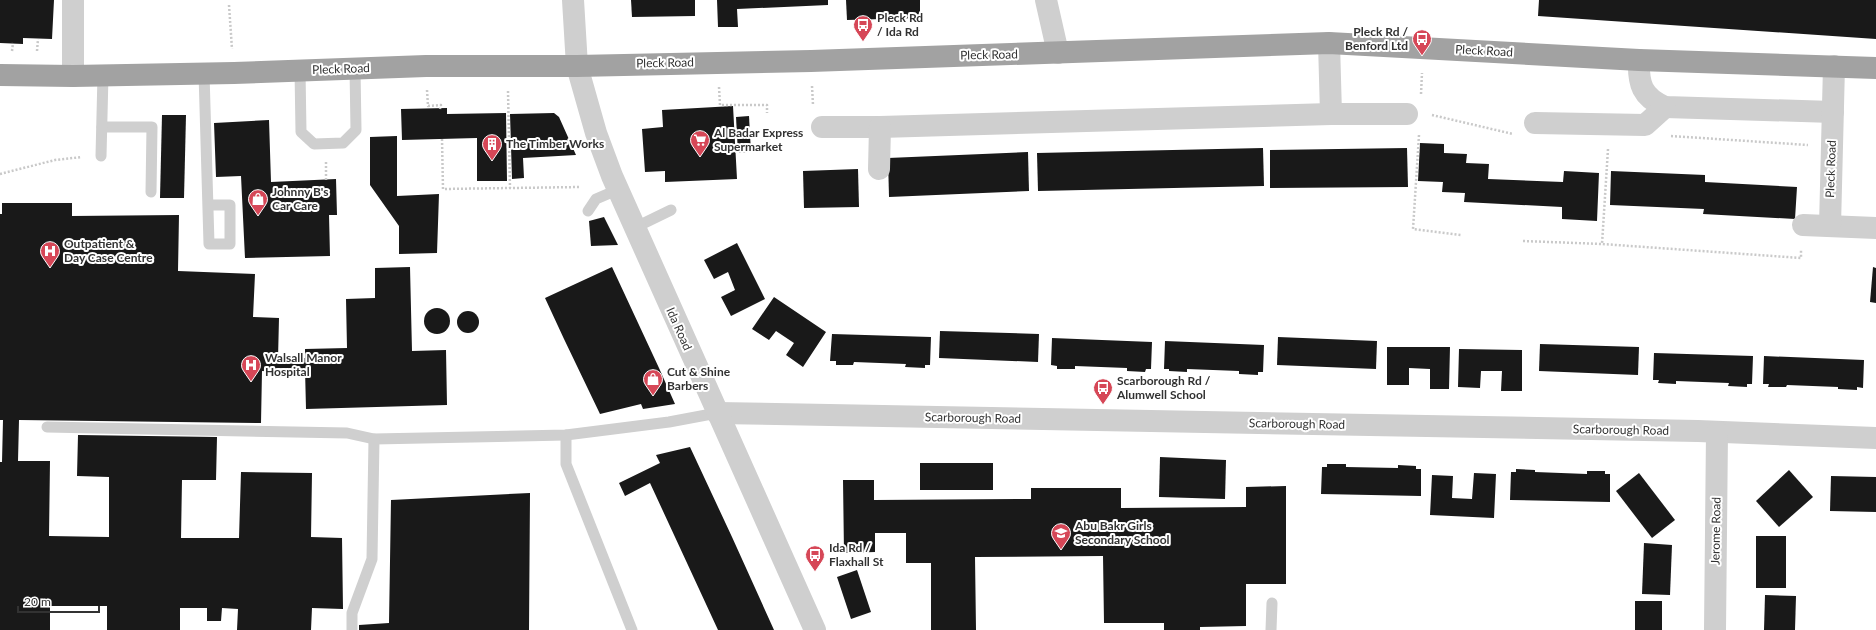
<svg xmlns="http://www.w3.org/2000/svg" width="1876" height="630" font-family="Lato,sans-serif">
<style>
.building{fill:#191919}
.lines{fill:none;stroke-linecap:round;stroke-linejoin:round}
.path{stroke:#c9c9c9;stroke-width:2.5;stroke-dasharray:2 2;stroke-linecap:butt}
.service{stroke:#cfcfcf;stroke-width:11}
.minor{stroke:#cfcfcf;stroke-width:22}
.tertiary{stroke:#cfcfcf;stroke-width:22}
.trunk{stroke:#a2a2a2;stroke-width:22}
.labels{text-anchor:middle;stroke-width:4;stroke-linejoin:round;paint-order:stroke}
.poi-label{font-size:12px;font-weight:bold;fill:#323232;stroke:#fff;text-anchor:start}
.street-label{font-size:12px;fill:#323232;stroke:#fff}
</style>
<rect width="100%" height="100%" fill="#fff"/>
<!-- building -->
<g class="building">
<polygon points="0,0 54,0 52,39 23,38 23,44 0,43"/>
<polygon points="631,0 695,0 695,16 632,17"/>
<polygon points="717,0 828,0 828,5 737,9 738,27 718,27"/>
<polygon points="846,0 920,0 920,18 847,20"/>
<polygon points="1539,0 1876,0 1876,39 1538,16"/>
<polygon points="733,106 737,179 665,182 665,171 645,172 642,129 663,127 662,110"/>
<polygon points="447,108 447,114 506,113 507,181 477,181 477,138 402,140 401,109"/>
<polygon points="554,113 559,117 576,155 523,158 524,178 512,179 510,114"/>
<polygon points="162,115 186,115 184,198 160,198"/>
<polygon points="749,116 751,152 738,153 736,117"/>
<polygon points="269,120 271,182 336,179 337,215 329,215 330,256 245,258 241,176 216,177 214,123"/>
<polygon points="397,136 397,196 439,194 437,253 399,254 399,226 370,185 370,137"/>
<polygon points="1420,143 1444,144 1444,153 1467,154 1466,163 1489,164 1488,179 1563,182 1564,171 1599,173 1597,221 1562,219 1562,207 1464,202 1465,193 1442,192 1443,182 1418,181"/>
<polygon points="1263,148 1264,186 1038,191 1037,153"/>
<polygon points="1407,148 1408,187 1270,188 1270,150"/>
<polygon points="1028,152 1029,191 889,197 888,158"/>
<polygon points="858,169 859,207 804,208 803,171"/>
<polygon points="1611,171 1705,175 1705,182 1797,187 1795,219 1703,214 1704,209 1610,205"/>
<polygon points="2,203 72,203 72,216 179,215 178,271 255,274 253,317 279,318 278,359 305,358 305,349 347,348 346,299 375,298 375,268 410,267 412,351 446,350 447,405 306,409 305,369 278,368 278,372 262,371 261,423 19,420 18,461 50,461 49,536 109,537 109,477 77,476 78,435 217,437 216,480 182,480 181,538 239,538 241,472 312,473 311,537 342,538 343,609 312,608 311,630 237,630 238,609 222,608 221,621 207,621 207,608 180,608 180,630 107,630 107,606 50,606 50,630 0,630 0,462 2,462 3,420 0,420 0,214 2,214"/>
<polygon points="604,217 618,245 591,246 589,221"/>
<polygon points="737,243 765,299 731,316 721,297 735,290 728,272 714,279 704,260"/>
<polygon points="612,267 659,368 675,404 643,409 641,404 600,414 564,339 545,298"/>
<polygon points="1873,267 1876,268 1876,303 1870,302"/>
<polygon points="774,297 826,332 803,367 786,355 794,343 776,331 769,340 752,329"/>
<circle cx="437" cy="321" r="13"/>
<circle cx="468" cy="322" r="11"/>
<polygon points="940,331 1039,334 1038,362 939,358"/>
<polygon points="832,334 931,337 930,365 925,365 925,368 905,367 906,364 854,362 853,365 836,365 836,361 830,361"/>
<polygon points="1278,337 1377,341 1376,369 1277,365"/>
<polygon points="1052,338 1152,342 1151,369 1146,369 1145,372 1127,371 1127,368 1075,366 1075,369 1057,369 1057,366 1051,365"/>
<polygon points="1165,341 1264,345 1263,372 1258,372 1258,375 1239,374 1239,371 1187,369 1187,372 1169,371 1169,369 1164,369"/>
<polygon points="1540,344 1639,347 1638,375 1539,371"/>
<polygon points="1387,347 1450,347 1449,389 1430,389 1430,369 1409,368 1409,385 1387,385"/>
<polygon points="1459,349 1522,350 1522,391 1501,391 1502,371 1481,371 1480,388 1458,387"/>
<polygon points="1654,353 1753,356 1752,384 1747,384 1747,387 1728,386 1729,383 1676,381 1676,384 1658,383 1659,380 1653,380"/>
<polygon points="1764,356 1864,360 1863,388 1857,387 1857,390 1838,389 1838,387 1787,385 1786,387 1768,387 1769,384 1763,384"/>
<polygon points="690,447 732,537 774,630 718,630 650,483 625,496 619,483 660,463 656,455"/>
<polygon points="1160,457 1226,460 1225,499 1159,497"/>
<rect x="920" y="463" width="73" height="27"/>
<polygon points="1327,464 1346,464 1346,467 1398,468 1398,465 1416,466 1416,469 1421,469 1421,496 1321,494 1322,467 1327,467"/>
<polygon points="1516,469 1535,470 1535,472 1587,474 1587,471 1605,471 1605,474 1610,474 1610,502 1510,500 1511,472 1516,472"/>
<polygon points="1789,470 1813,497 1779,527 1756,501"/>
<polygon points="1474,473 1496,474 1494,518 1430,515 1432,475 1453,476 1452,498 1472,499"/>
<polygon points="1639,473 1675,520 1652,538 1616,491"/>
<polygon points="1831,476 1876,477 1876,512 1830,511"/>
<polygon points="843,480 874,480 874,500 1031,499 1031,488 1121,488 1121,508 1246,507 1246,487 1286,486 1286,584 1246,584 1246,626 1200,627 1200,630 1164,630 1164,623 1104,623 1103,556 975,557 976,630 931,630 931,563 906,563 906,533 875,533 875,552 844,553"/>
<polygon points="530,493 529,630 359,630 359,625 389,623 391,500"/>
<rect x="1756" y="536" width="30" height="52"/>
<polygon points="1644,543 1672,545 1670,595 1642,594"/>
<polygon points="857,570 871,612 851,619 837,577"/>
<polygon points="1765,595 1796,596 1795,630 1764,630"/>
<rect x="1635" y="601" width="27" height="29"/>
</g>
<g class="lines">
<!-- path -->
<g class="path">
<polyline points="229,5 232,49"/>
<polyline points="12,51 13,43"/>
<polyline points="37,51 38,39"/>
<polyline points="812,86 813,105"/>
<polyline points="719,87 720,105 767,105 767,113"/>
<polyline points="427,90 428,106 441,105 440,109"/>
<polyline points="508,91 510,188"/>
<polyline points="1421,94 1422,73"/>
<polyline points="1432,115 1513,134"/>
<polyline points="1419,135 1413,229 1461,235"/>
<polyline points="1671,136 1808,145"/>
<polyline points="442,139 443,189 580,187"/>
<polyline points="1608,149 1602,244 1801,258 1801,250"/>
<polyline points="326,162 326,180"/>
<polyline points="0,174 55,160 82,157"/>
<polyline points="1523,241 1602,244"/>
</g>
<!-- service -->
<g class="service">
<polyline points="300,70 301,132 314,144 343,143 356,130 355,68"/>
<polyline points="204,73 209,244 230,244 230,205 208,205"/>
<polyline points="102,127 152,127 151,192"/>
<polyline points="101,156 103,75"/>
<polyline points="588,211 596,199 617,190"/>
<polyline points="634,228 671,210"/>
<polyline points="47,427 347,433 374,439 566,435 669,422 717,413"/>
<polyline points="566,435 566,464 632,630"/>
<polyline points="352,630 352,613 372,559 374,439"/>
<polyline points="1271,630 1272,603"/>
</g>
<!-- minor -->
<g class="minor">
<polyline points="73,0 73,76"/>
<polyline points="1046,0 1058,53"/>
<polyline points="1329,43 1331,114"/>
<path d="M1639 60C1638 84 1642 97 1665 107L1833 112"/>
<polyline points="1535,123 1645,125 1665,107"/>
<polyline points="822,127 880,127 1331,114 1407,114"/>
<polyline points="879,169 880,127"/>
<polyline points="1803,225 1876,228"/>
<polyline points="1830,226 1834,66"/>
<polyline points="717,413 1698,431 1876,438"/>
<polyline points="1715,630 1717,432"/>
</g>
<!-- tertiary -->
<polyline class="tertiary" points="573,0 577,66 596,133 612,176 815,630"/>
<!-- trunk -->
<polyline class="trunk" points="0,75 73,76 234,73 426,66 577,66 811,61 1329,43 1639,60 1876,68"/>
</g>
<!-- icons -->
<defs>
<g id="bus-pin" transform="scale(1)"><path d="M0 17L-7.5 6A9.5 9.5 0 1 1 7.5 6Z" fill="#d64757" stroke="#fff"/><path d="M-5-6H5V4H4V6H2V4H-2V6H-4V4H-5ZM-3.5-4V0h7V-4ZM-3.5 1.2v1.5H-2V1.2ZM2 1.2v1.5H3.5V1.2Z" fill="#fff"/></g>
<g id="supermarket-pin" transform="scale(1)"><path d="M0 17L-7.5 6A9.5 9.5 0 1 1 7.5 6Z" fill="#d64757" stroke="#fff"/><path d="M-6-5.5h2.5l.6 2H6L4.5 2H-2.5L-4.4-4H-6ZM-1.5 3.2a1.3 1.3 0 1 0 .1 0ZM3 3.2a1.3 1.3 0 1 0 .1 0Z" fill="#fff"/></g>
<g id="building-pin" transform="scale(1)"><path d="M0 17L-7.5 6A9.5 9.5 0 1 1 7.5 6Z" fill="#d64757" stroke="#fff"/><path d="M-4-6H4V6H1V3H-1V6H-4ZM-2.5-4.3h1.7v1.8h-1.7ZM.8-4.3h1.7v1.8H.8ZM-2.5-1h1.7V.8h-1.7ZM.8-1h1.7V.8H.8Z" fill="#fff"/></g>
<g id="shop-pin" transform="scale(1)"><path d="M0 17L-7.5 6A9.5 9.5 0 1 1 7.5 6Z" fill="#d64757" stroke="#fff"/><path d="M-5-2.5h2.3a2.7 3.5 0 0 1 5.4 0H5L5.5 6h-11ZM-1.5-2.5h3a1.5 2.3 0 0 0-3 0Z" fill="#fff"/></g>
<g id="hospital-pin" transform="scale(1)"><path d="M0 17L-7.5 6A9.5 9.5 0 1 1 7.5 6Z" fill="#d64757" stroke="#fff"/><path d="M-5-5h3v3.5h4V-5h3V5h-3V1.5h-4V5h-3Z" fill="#fff"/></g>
<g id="school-pin" transform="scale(1)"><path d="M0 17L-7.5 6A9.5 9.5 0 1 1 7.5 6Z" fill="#d64757" stroke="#fff"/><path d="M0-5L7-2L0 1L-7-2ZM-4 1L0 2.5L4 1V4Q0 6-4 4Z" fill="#fff"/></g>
</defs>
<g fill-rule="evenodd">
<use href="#bus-pin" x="863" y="25"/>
<use href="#bus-pin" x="1422" y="39"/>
<use href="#supermarket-pin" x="700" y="140"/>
<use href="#building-pin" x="492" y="144"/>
<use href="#shop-pin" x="258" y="199"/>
<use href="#hospital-pin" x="50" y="251"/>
<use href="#hospital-pin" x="251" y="365"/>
<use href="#shop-pin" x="653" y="379"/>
<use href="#bus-pin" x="1103" y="388"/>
<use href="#school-pin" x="1061" y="533"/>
<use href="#bus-pin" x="815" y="555"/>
</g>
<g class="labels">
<!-- poi labels -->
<g class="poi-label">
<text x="877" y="22">Pleck Rd<tspan x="877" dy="14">/ Ida Rd</tspan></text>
<text x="1408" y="36" text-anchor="end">Pleck Rd /<tspan x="1408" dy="14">Benford Ltd</tspan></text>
<text x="714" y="137">Al Badar Express<tspan x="714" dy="14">Supermarket</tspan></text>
<text x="506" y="148">The Timber Works</text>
<text x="272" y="196">Johnny B's<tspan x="272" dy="14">Car Care</tspan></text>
<text x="64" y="248">Outpatient &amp;<tspan x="64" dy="14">Day Case Centre</tspan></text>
<text x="265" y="362">Walsall Manor<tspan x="265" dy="14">Hospital</tspan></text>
<text x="667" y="376">Cut &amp; Shine<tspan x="667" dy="14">Barbers</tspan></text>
<text x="1117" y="385">Scarborough Rd /<tspan x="1117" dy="14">Alumwell School</tspan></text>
<text x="1075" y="530">Abu Bakr Girls<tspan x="1075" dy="14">Secondary School</tspan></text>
<text x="829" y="552">Ida Rd /<tspan x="829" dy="14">Flaxhall St</tspan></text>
</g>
<!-- street labels -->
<g class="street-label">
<text transform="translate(1484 51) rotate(3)" y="4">Pleck Road</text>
<text transform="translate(989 55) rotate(-1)" y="4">Pleck Road</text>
<text transform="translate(665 63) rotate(-1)" y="4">Pleck Road</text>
<text transform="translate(341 69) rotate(-2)" y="4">Pleck Road</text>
<text transform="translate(1831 169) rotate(-88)" y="4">Pleck Road</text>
<text transform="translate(679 329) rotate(66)" y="4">Ida Road</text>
<text transform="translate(973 418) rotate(1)" y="4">Scarborough Road</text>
<text transform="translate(1297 424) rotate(1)" y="4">Scarborough Road</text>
<text transform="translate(1621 430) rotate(1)" y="4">Scarborough Road</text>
<text transform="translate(1716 531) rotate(-89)" y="4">Jerome Road</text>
</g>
</g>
<!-- scale -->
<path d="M18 606v6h81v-6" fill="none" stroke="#323232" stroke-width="2"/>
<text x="24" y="606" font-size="12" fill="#323232" stroke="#ffffff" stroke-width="3" paint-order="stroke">20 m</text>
</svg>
